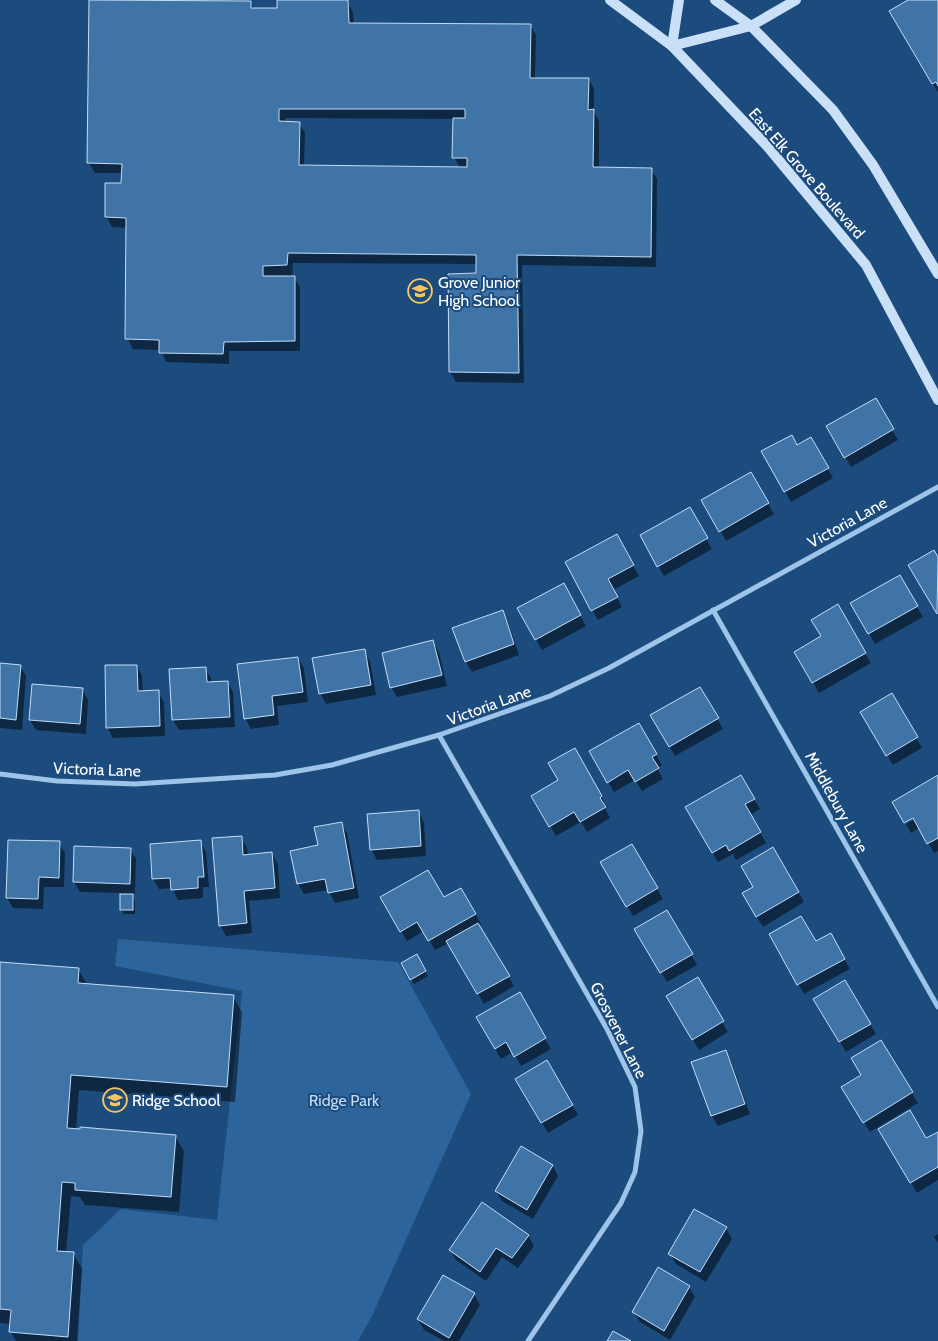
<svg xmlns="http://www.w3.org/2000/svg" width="938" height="1341" font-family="Cabin,sans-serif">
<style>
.green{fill:#2c649b}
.shadow{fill:#0007;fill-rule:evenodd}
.building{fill:#4074a6;stroke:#c3ddf7;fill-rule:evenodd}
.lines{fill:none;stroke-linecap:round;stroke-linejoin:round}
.street{stroke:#9fc4e9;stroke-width:5}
.secondary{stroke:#cae0f7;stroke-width:10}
.labels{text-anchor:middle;stroke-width:4;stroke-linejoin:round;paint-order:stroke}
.street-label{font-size:16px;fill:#fff;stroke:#1c4c7e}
.poi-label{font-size:16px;fill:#fff;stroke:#1c4c7e;text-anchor:start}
.park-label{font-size:16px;fill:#c3ddf7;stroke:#1c4c7e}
</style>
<rect width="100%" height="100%" fill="#1c4c7e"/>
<!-- green -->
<polygon class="green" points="118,939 398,962 471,1094 372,1316 358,1341 78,1341 83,1245 121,1209 217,1220 242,991 115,966"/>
<!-- shadow -->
<g class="shadow">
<polygon points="910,0 938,0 938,92 900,27"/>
<path d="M250 2 254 9H279L347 2 353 12 354 25H530L536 35 535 79H589L594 89V111L599 121V168L651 169 657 179 656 267 522 265 524 383 456 382 450 372 477 275V264L293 263 292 277H294L300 287V351H229V364L166 362 161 350 133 349 127 338V228L112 227 106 216 122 184V173H95L89 163ZM285 118 454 119V157L460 168 304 166 305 133 299 123H285Z"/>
<polygon points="875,400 898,440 851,467 827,427"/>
<polygon points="811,439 833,478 791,502 763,452 797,446"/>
<polygon points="751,474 774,514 726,541 703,501"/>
<polygon points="689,509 712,549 664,576 641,536"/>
<polygon points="616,536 639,576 613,590 622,607 598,620 592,610"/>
<polygon points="933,552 938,560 938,613 910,565"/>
<polygon points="899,576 923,617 875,644 852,604"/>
<polygon points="569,595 586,626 542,650 519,609"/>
<polygon points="837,606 871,663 819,693 796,652 823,637"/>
<polygon points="502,612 508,622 519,655 472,672 466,662"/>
<polygon points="433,642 439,652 447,686 397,697 391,687"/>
<polygon points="364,651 370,661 376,695 326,704 320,693"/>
<polygon points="298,658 304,668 308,702 277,706 279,725 251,729 245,718"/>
<polygon points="0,664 20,666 26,676 22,730 0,728"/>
<polygon points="137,666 142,676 143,692 158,692 164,702 165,736 113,738 107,727"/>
<polygon points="205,668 211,678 211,683 227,682 233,692 235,727 179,730 173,720"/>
<polygon points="82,689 88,700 86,734 36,730 30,720"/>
<polygon points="700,689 723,729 675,756 652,716"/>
<polygon points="892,695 922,748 893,765 862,712"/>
<polygon points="639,725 662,765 657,768 663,779 642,791 635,780 614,792 591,752"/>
<polygon points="574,749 607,807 605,808 610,818 587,832 581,822 556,836 533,796 560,781"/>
<polygon points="740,776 760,809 750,815 766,843 736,860 733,854 718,862 687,808"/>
<polygon points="938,777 938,851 934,853 919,828 911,833 906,824 919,816"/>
<polygon points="418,812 424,822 426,856 377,860 371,849"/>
<polygon points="341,823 347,833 359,898 335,903 328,890 304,894 298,884 319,846"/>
<polygon points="241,838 247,848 248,856 272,854 278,864 280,898 249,901 252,933 226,936 220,925"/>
<polygon points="200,842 206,852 209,887 203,887 203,898 178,900 172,888 159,889 153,879"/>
<polygon points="59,843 65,853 64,887 44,887 43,909 13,908 7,898"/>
<polygon points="632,846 663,899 633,916 602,863"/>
<polygon points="130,849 136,859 135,894 131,894 135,900 135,914 124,914 121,910 121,893 80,892 74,882"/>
<polygon points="773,849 804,902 763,927 743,894 754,887"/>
<polygon points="461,889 481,924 479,926 514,986 484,1004 449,943 435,950 424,931 407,941 382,898 444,899"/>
<polygon points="666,912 697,965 667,982 636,929"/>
<polygon points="771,934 815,943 831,935 850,969 804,994"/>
<polygon points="416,956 428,976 414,984 402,964"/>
<polygon points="0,963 78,969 87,984 233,997 242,1012 235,1102 79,1090 76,1130 175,1136 184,1151 179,1212 85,1205 80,1197 71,1196 66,1253 73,1253 82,1269 77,1341 16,1341 11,1332 11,1324 0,1323"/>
<polygon points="697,979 728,1032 699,1050 667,996"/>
<polygon points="845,981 876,1034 846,1052 815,999"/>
<polygon points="519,994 551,1049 521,1066 513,1052 501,1059 478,1018"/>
<polygon points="881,1042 918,1103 870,1132 843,1087 862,1075"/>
<polygon points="725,1051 731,1061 750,1114 718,1126 712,1116 693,1063"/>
<polygon points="547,1062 578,1115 548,1133 517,1080"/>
<polygon points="880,1129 926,1140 938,1133 938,1180 917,1193"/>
<polygon points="522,1148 553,1166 558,1176 533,1219 502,1201 496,1191"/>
<polygon points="726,1228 732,1239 706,1282 676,1264 670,1254"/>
<polygon points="938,1234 938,1243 934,1237"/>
<polygon points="528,1235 534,1246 518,1268 502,1257 486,1281 456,1260 450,1250"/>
<polygon points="443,1277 474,1294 480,1305 459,1341 444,1341 424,1330 418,1319"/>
<polygon points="689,1287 695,1297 670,1340 640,1322 634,1312"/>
</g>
<!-- building -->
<g class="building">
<path d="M89 0 251 1V8H277V0H348L349 23 531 24 530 78H589L588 110 594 109 593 167 652 168 651 257 517 255 519 373 449 372 448 274 476 273V255L288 253 287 265 263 266V276H295V341L224 342 223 354 159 353V340L125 339 126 218 105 217V183H121L122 164 87 163ZM279 109H465V118H453L452 158H467V167L299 165 300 122 279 121Z"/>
<polygon points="908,0 938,0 938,86 936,82 932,84 889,11"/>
<polygon points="876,398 894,429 844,458 826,426"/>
<polygon points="792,435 797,445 811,437 829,468 784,492 761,451"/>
<polygon points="751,472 769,503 719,532 701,500"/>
<polygon points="690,507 708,538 657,567 640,535"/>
<polygon points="617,534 634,565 608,579 618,597 591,611 565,562"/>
<polygon points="934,550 938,557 937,614 908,565"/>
<polygon points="900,575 918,606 868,634 850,603"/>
<polygon points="564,583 581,615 535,640 517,608"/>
<polygon points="838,604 866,653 812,683 794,652 821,636 811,620"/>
<polygon points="503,610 514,644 465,662 452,628"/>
<polygon points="433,640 442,675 390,688 382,653"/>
<polygon points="365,649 371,685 319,694 312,658"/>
<polygon points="298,657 303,692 272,696 274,715 244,719 237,664"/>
<polygon points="0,663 21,665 16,720 0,718"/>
<polygon points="105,665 137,665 138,691 159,690 160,726 106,728"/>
<polygon points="206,667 207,682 228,681 230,717 172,720 169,669"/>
<polygon points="32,684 83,688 80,724 29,720"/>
<polygon points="700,687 719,718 669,747 650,715"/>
<polygon points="892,693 918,737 886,756 860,712"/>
<polygon points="639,723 657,754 652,757 659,768 635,782 628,770 607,783 589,751"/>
<polygon points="575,748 602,796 600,798 606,807 580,822 574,812 549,827 531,796 558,780 548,763"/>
<polygon points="741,775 755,799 745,804 761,832 729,851 726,845 712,853 685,807"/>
<polygon points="938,775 938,838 927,844 913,818 904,823 892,802"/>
<polygon points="419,810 421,846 370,850 367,814"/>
<polygon points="342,822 354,888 328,893 325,879 297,884 290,851 318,845 314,827"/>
<polygon points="242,836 243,855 272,852 275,888 244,891 247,923 219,926 212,838"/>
<polygon points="8,840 60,841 59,878 39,877 38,899 6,898"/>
<polygon points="201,840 204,877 198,877 198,888 171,890 170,878 152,879 150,844"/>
<polygon points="632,844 658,888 626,907 600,862"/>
<polygon points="74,846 131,848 130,884 73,882"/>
<polygon points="773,847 799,892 756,917 742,893 753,887 741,866"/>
<polygon points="428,870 444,897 461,888 476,914 428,941 417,922 400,932 380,897"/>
<rect x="120" y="894" width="13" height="16"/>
<polygon points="667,910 693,954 660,973 634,929"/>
<polygon points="801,916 816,941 831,933 845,959 797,985 769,934"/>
<polygon points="478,923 510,976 477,994 446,941"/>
<polygon points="417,954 426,971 410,980 401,963"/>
<polygon points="0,962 79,968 78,983 234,995 227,1087 71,1075 67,1128 80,1129 80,1127 176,1135 171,1197 75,1190 75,1183 62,1182 57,1251 74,1252 68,1337 9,1332 11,1310 0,1309"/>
<polygon points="698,977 724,1021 692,1040 666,996"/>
<polygon points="845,980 871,1024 839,1042 813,999"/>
<polygon points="520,992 546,1038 514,1057 506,1042 495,1049 476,1017"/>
<polygon points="881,1040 913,1092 863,1123 841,1087 861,1075 851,1058"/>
<polygon points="726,1050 745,1104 711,1116 691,1062"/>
<polygon points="547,1060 573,1105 541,1123 515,1079"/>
<polygon points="910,1110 926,1138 938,1132 938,1167 910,1183 878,1129"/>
<polygon points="521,1146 553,1165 527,1210 495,1191"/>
<polygon points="482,1202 529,1235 512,1258 496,1248 480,1272 449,1250"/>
<polygon points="694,1209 727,1227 700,1272 668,1254"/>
<polygon points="658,1267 690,1286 664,1331 632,1312"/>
<polygon points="443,1275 475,1293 449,1338 417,1319"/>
<polygon points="613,1331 631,1341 607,1341"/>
</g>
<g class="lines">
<!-- street -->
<g class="street">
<polyline points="713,610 938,1007"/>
<polyline points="439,735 607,1029 635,1087 641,1131 635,1172 621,1203 528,1341"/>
<polyline points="0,774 57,781 135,784 275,775 332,765 439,735 550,696 609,668 938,487"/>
</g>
<!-- secondary -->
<g class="secondary">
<polyline points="610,0 672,46 767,146 866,265 938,400"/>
<polyline points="679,0 672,46 751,26 796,0"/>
<polyline points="715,0 751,26 833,110 873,165 938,274"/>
</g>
</g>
<!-- icons -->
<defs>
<g id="school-ring" transform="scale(1.25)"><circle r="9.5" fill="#1c4c7e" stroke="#f9c45d" stroke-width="1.5"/><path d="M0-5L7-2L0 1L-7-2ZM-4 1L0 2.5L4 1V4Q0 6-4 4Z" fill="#f9c45d"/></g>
</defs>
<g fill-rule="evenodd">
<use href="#school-ring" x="420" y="291"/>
<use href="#school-ring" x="115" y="1100"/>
</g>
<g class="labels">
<!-- street labels -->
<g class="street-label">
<text transform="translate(807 173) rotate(49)" y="6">East Elk Grove Boulevard</text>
<text transform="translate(847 522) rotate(-29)" y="6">Victoria Lane</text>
<text transform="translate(489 705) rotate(-20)" y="6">Victoria Lane</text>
<text transform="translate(97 769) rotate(2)" y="6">Victoria Lane</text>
<text transform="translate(837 802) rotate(61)" y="6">Middlebury Lane</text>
<text transform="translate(619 1030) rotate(63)" y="6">Grosvener Lane</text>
</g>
<!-- poi labels -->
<g class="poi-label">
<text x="438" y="288">Grove Junior<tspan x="438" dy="18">High School</tspan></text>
<text x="132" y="1106">Ridge School</text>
</g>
<!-- park labels -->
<g class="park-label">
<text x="344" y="1106">Ridge Park</text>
</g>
</g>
</svg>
